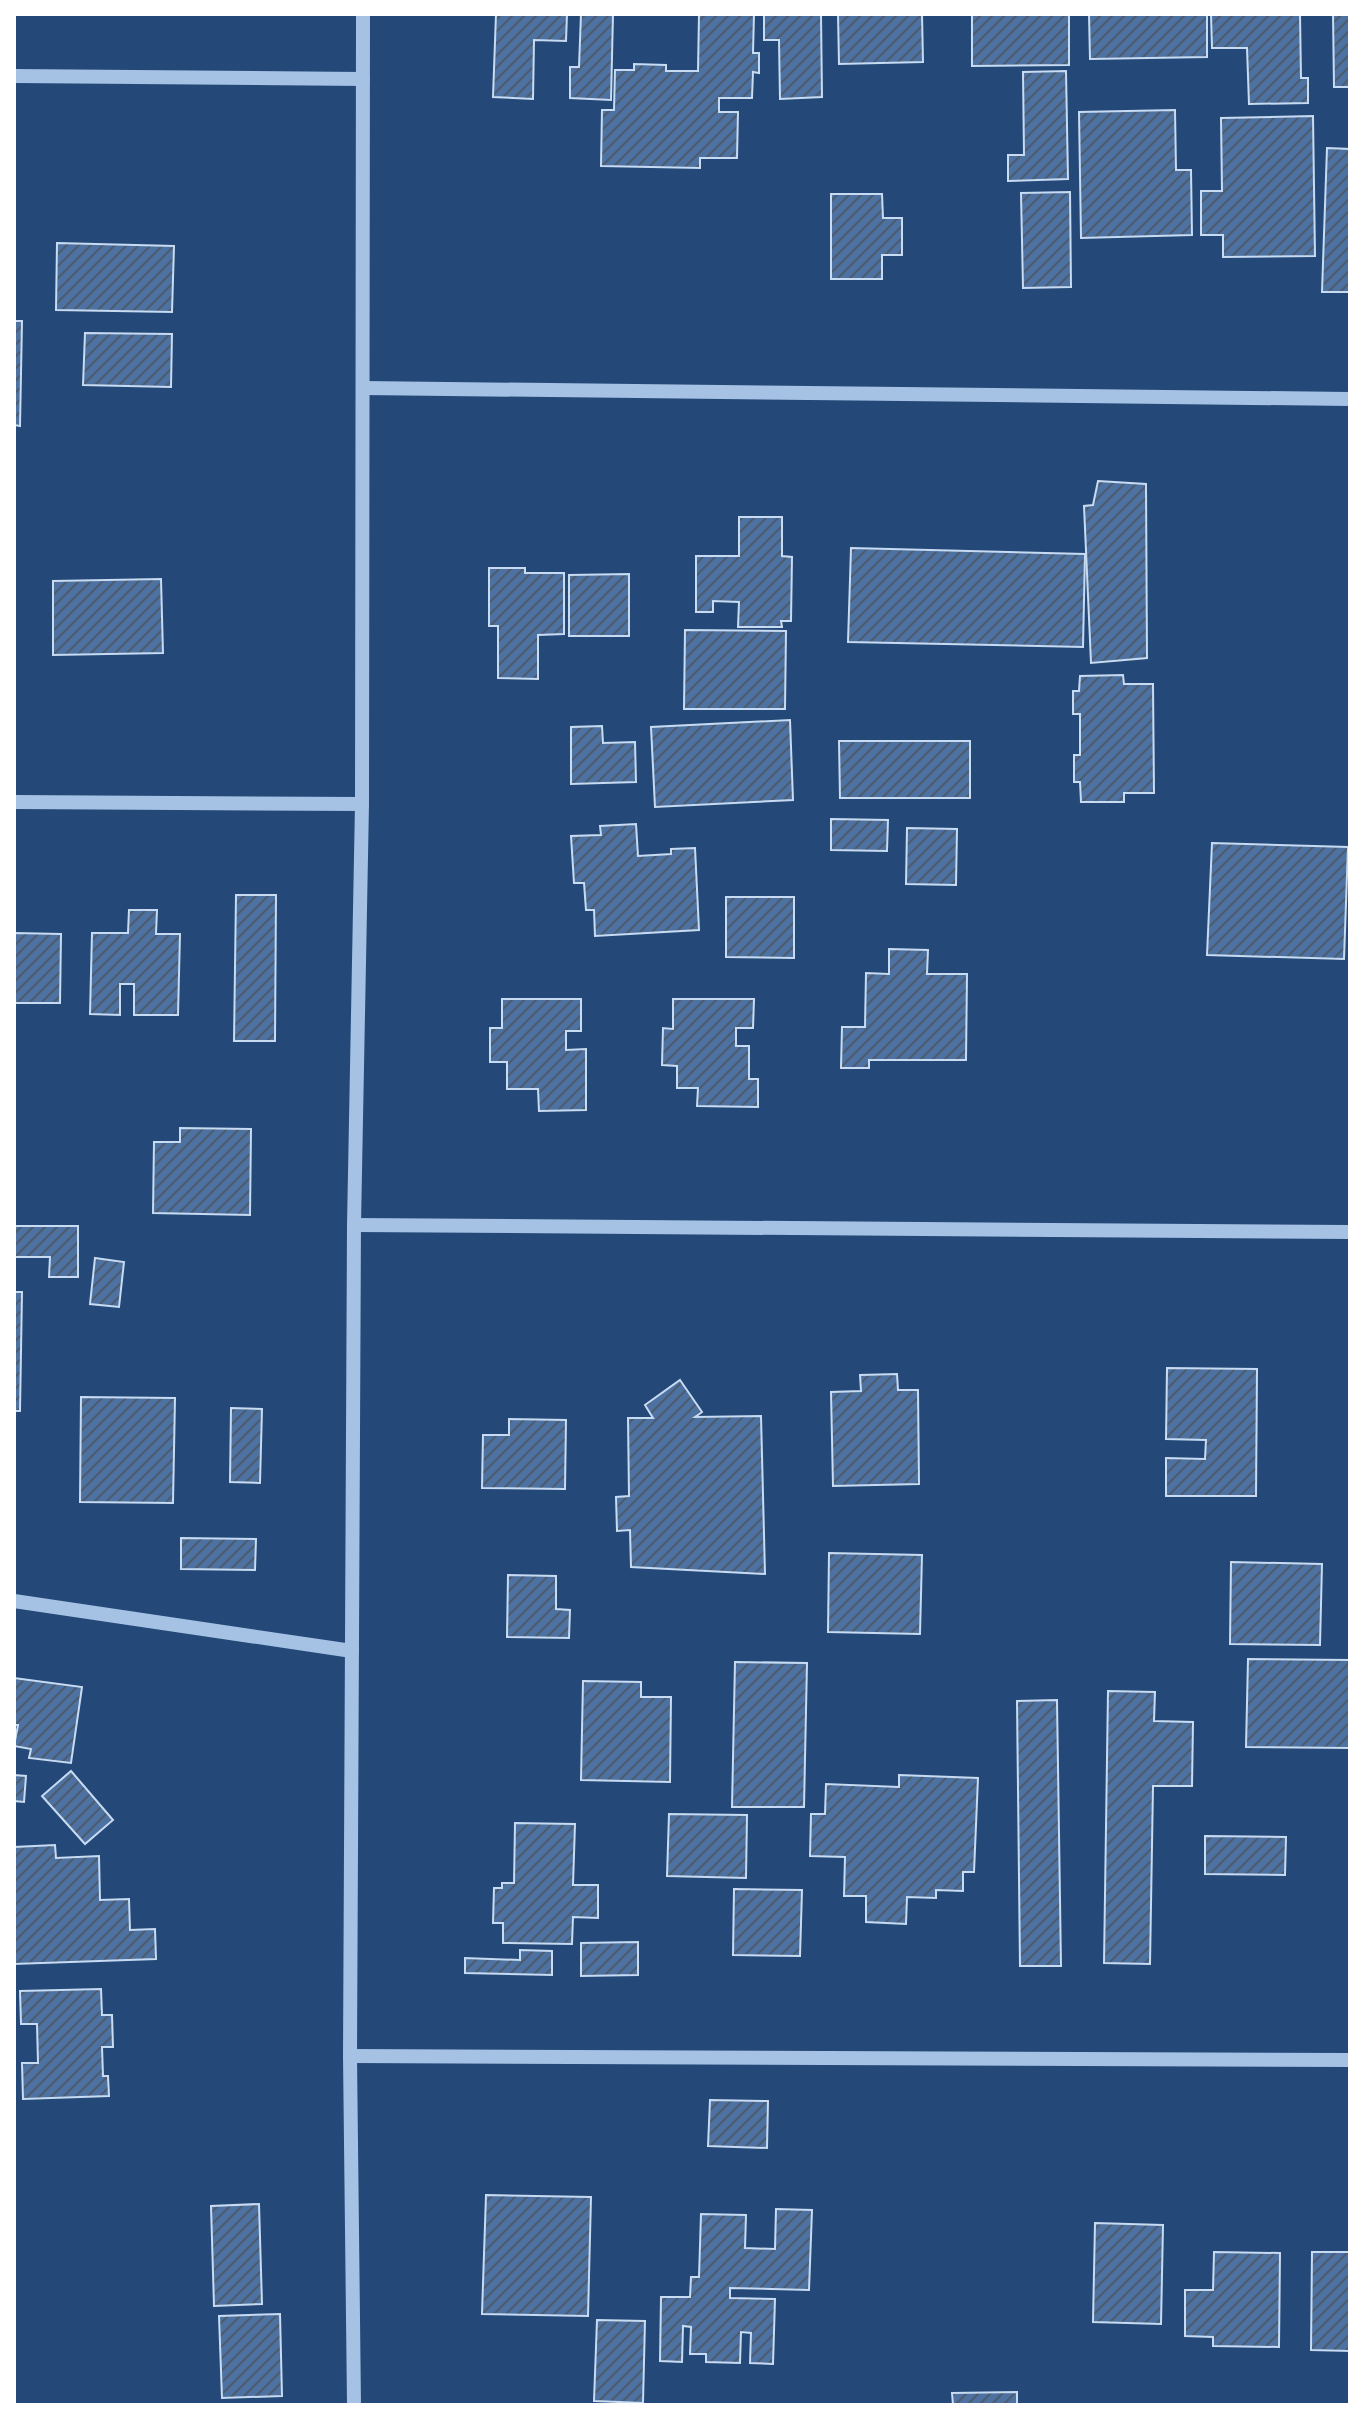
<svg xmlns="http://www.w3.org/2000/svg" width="1364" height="2419" font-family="'Roboto Condensed',sans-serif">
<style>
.building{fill:url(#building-hatch);stroke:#c7dbf2;stroke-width:2}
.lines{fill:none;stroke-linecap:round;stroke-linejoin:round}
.minor{stroke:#a5c1e3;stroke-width:14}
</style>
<defs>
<pattern id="building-hatch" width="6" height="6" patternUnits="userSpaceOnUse" patternTransform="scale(2)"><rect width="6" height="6" fill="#4d71a0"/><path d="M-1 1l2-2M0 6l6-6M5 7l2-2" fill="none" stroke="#4c5b6e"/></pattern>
</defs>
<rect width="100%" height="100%" fill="#244877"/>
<!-- building -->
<g class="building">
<polygon points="496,14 567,14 566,41 534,40 533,99 493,97"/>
<polygon points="581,14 613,14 611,100 570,98 570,67 579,67"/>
<polygon points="699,14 754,14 753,53 759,53 759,73 753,72 752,98 719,98 719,112 738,112 737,158 700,158 700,168 601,166 602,110 614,110 615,70 634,70 634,64 666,65 666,71 698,71"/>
<polygon points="764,14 821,14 822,97 780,99 779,40 764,40"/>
<polygon points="838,14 922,14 923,62 839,64"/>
<polygon points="972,14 1069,14 1069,65 972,66"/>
<polygon points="1089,14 1207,14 1207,57 1090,59"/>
<polygon points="1211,14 1300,14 1301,78 1308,78 1308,103 1249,104 1247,48 1212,48"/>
<polygon points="1333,14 1350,14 1350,87 1334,87"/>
<polygon points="1066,71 1068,179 1008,181 1008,155 1024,155 1023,72"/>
<polygon points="1175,110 1176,170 1191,170 1192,235 1081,238 1079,112"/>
<polygon points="1313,116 1315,256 1223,257 1223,235 1201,235 1201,191 1222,191 1221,118"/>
<polygon points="1327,148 1350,149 1350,292 1322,292"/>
<polygon points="1070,192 1071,287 1023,288 1021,193"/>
<polygon points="831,194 882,194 883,218 902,218 902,255 882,255 882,279 831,279"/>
<polygon points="57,243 174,246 172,312 56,310"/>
<polygon points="14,321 22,321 20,426 14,425"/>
<polygon points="85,333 172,334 171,387 83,385"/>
<polygon points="1098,481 1146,484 1147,658 1091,663 1084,506 1093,505"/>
<polygon points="739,517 782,517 782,556 792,557 791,621 781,621 782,627 738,627 739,602 713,601 713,612 696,612 696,556 739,556"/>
<polygon points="851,548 1085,554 1083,647 848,642"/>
<polygon points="489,568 525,568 525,573 564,573 564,634 538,635 538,679 498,678 498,626 489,626"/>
<polygon points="629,574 629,636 569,636 569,575"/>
<polygon points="161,579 163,653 53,655 53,581"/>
<polygon points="685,630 786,631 785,709 684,709"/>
<polygon points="1123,675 1124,684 1153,684 1154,793 1124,793 1124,802 1081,802 1080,782 1074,782 1074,755 1080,755 1080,714 1073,714 1073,691 1079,691 1080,676"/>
<polygon points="790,720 793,800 655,807 651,727"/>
<polygon points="602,726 603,743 635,742 636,782 571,784 571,727"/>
<polygon points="839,741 970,741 970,798 840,798"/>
<polygon points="831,819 888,820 887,851 831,850"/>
<polygon points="636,824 638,856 671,854 671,849 695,848 699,930 595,936 594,910 586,910 584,883 574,883 571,836 601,835 600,826"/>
<polygon points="907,828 957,829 956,885 906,884"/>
<polygon points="1212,843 1348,847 1344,959 1207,955"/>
<polygon points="236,895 276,895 275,1041 234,1041"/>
<polygon points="726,897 794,897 794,958 726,957"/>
<polygon points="129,910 157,910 156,934 180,934 178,1015 134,1015 134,984 120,984 120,1015 90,1014 92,933 128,933"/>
<polygon points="15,933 61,934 60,1003 14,1003"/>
<polygon points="889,949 928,950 927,974 967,974 966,1060 869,1060 869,1068 841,1068 842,1027 865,1027 866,973 889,974"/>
<polygon points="502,999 581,999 581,1031 566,1031 566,1050 586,1049 586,1110 539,1111 538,1089 507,1089 507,1062 490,1062 490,1028 502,1028"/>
<polygon points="673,999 754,999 753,1028 736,1028 736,1046 749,1046 749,1079 758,1079 758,1107 697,1106 698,1088 677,1088 677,1066 662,1065 663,1028 673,1029"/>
<polygon points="180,1128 251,1129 250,1215 153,1213 154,1142 180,1142"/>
<polygon points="14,1226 78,1226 78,1277 49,1277 50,1257 14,1257"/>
<polygon points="95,1258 124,1262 119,1307 90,1304"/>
<polygon points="14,1292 22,1292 20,1411 14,1411"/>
<polygon points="1167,1368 1257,1369 1256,1496 1166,1496 1166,1458 1205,1459 1206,1440 1166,1439"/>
<polygon points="897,1374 898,1390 918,1390 919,1484 833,1486 831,1392 861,1391 860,1375"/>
<polygon points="680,1380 702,1412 695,1417 761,1416 765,1574 631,1567 630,1530 617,1531 616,1497 629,1496 628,1418 653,1418 645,1405"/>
<polygon points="81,1397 175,1398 173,1503 80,1502"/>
<polygon points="231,1408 262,1409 260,1483 230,1482"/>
<polygon points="509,1419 566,1420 565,1489 482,1488 483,1435 509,1435"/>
<polygon points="181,1538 256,1539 255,1570 181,1569"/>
<polygon points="829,1553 922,1555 920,1634 828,1632"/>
<polygon points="1231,1562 1322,1564 1320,1645 1230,1644"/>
<polygon points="508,1575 556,1576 556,1609 570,1610 569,1638 507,1637"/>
<polygon points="1248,1659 1350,1660 1350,1748 1246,1747"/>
<polygon points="735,1662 807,1663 804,1807 732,1807"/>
<polygon points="14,1678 82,1687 71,1763 29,1758 31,1749 14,1746 18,1725 14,1725"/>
<polygon points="583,1681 641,1682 641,1697 671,1697 670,1782 581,1780"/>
<polygon points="1108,1691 1155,1692 1154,1721 1193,1722 1192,1786 1153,1786 1150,1964 1104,1963"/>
<polygon points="1057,1700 1061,1966 1020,1966 1017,1701"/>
<polygon points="71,1771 113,1820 85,1844 42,1796"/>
<polygon points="14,1775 26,1776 24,1802 14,1801"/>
<polygon points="899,1775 978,1778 974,1872 963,1872 963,1891 936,1890 936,1898 907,1897 906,1924 866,1922 866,1896 844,1896 845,1857 810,1856 811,1814 825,1814 826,1784 899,1787"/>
<polygon points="669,1814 747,1815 746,1878 667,1876"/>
<polygon points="515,1823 575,1824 573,1885 598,1885 598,1918 573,1917 572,1944 503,1943 503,1923 493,1923 494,1888 502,1888 502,1883 514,1883"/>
<polygon points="1205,1836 1286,1837 1285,1875 1205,1874"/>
<polygon points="55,1845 56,1858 99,1856 100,1900 129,1899 130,1930 155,1929 156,1959 14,1964 14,1847"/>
<polygon points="734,1889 802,1890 800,1956 733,1955"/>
<polygon points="638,1942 638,1975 581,1976 581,1943"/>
<polygon points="520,1950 552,1951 552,1975 465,1973 465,1958 520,1960"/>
<polygon points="101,1989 102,2015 112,2015 113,2047 102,2047 103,2076 108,2076 109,2096 23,2099 22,2063 38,2063 37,2024 21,2024 20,1991"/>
<polygon points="710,2100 768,2101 767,2148 708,2146"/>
<polygon points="486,2195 591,2197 588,2316 482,2314"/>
<polygon points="259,2204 262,2304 214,2306 211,2206"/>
<polygon points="776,2209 812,2210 809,2290 730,2288 730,2298 775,2299 773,2364 750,2363 751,2333 741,2332 740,2363 706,2362 706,2354 690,2354 691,2327 683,2326 682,2362 660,2361 661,2297 690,2297 691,2277 699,2277 701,2214 746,2215 745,2248 775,2249"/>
<polygon points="1095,2223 1163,2225 1161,2324 1093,2322"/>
<polygon points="1214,2252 1280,2253 1279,2347 1213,2346 1213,2337 1185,2336 1185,2290 1213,2290"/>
<polygon points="1312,2252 1350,2252 1350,2351 1311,2350"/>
<polygon points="280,2314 282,2396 222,2398 219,2316"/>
<polygon points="597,2320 645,2321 643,2403 594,2401"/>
<polygon points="1017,2392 1017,2405 953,2405 952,2393"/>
</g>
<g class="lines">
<!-- minor -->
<g class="minor">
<polyline points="14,76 363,79"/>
<polyline points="363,388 1350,399"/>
<polyline points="14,802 362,804"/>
<polyline points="354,1225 1350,1232"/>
<polyline points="14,1601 352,1651"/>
<polyline points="350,2056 1350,2060"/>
<polyline points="354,2405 350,2056 354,1225 362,804 363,14"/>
</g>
</g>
<!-- border -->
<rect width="1364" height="2419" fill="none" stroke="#ffffff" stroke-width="32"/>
</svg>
